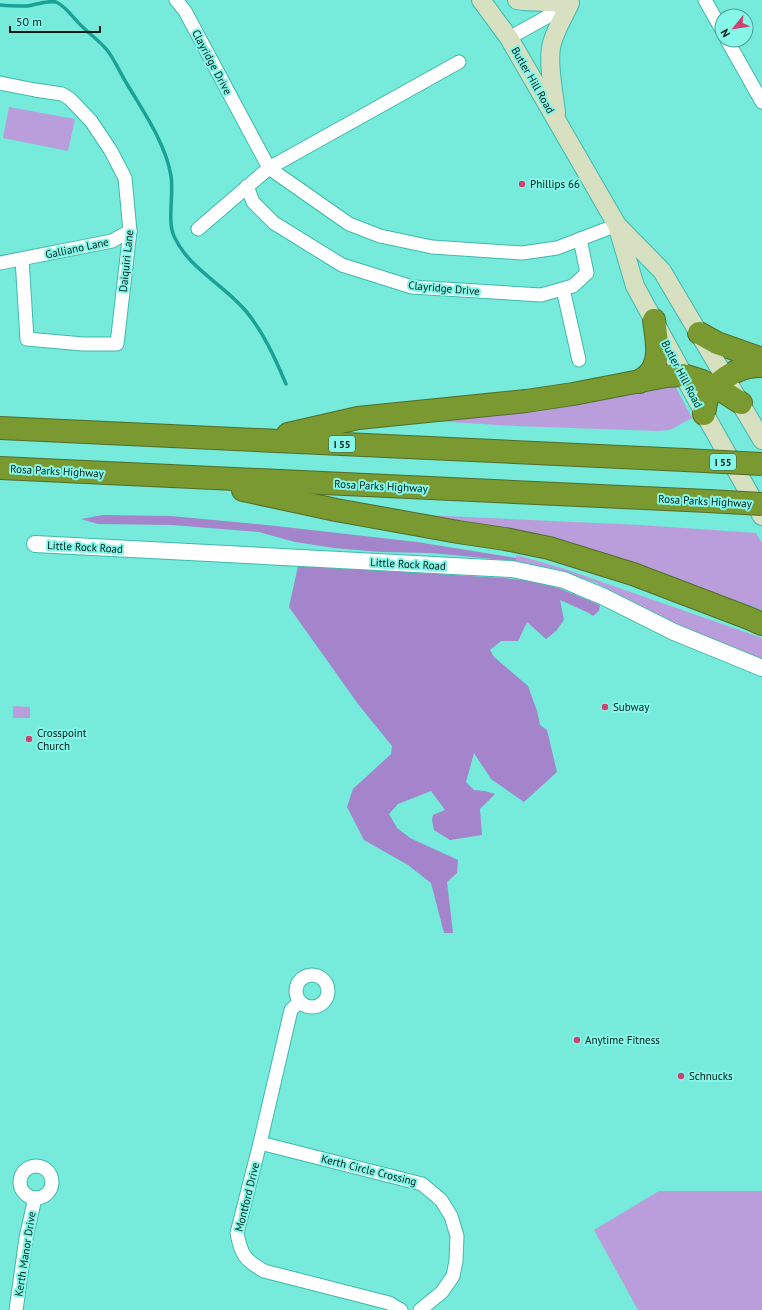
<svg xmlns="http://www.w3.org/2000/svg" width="762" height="1310" font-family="'PT Sans',sans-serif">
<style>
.green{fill:#b99edb}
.forest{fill:#a484cb}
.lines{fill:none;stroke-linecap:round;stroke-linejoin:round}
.stream{stroke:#19a295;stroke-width:3.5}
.minor-casing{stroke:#40b9ac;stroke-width:15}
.tertiary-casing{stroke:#40b9ac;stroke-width:18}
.secondary-casing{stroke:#40b9ac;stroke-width:20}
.motorway-casing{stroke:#506d29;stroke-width:24}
.minor{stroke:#fff;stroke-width:13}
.tertiary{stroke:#fff;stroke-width:16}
.secondary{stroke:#d7e0c1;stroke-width:18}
.motorway{stroke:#7a9931;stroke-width:22}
.motorway-bridge-casing{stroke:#506d29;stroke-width:24;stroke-linecap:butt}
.motorway-bridge{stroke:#7a9931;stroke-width:22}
.poi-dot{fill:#cf4170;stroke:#84f7e8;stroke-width:1.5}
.labels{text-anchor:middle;stroke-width:4;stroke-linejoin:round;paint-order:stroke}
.shield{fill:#84f7e8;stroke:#2a5e57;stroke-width:1}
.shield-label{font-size:10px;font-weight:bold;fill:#031c19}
.street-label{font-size:11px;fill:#031c19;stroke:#84f7e8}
.poi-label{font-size:11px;fill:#031c19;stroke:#84f7e8;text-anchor:start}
</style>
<rect width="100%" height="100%" fill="#76eadb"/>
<!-- green -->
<g class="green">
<polygon points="9,107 75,119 68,151 3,138"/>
<polygon points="674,384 692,418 670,430 657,431 516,426 420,420"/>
<polygon points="424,515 640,525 756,533 762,543 762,610 663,574 423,519"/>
<polygon points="516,555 562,568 762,638 762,660 683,627 596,583 555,569 516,561"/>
<polygon points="13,706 30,707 30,718 13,718"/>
<polygon points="659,1191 762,1191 762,1310 638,1310 594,1230"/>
</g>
<!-- forest -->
<g class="forest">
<polygon points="103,515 171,516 267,525 417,542 516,558 516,561 431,553 381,552 334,548 295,542 259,532 172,525 98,524 81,519"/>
<polygon points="298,566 504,578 529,581 558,588 600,605 599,611 593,616 589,613 560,600 564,620 556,631 546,639 527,622 518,641 501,641 490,650 494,657 528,686 537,711 540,725 547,730 557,772 524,802 491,779 474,753 466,782 474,790 485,791 495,794 480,809 482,835 450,840 434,830 432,820 433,815 445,810 431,791 398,804 389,814 397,828 410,838 458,860 457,873 447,882 453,933 444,933 431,883 408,865 364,840 347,807 353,789 391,754 392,746 358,704 289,607"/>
</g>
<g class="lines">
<!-- stream -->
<path class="stream" d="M0 5C9 6 18 6 27 6 37 5 46 0 56 2 65 6 70 14 76 20 85 31 98 39 107 50 115 60 120 73 127 84 143 111 166 144 171 176 174 193 167 221 174 236 188 268 223 284 245 310 263 331 275 358 286 384"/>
<!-- minor casing -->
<g class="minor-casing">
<g id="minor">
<polyline points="176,0 185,11 269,168 349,224 380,236 432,247 522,253 557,248 617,225"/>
<polyline points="705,0 722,30"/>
<polyline points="509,38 570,4"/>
<polyline points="727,40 762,102"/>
<polyline points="0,83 35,90 62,94 70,99 91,121 111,151 125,178 130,231 117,344 83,344 27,339 22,259"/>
<polyline points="247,186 253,202 274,223 342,265 412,287 541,295 573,286 587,273 580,239"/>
<polyline points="198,229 269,168 459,62"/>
<polyline points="0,263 112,241 130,231"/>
<polyline points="563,289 579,360"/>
<circle cx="312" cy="991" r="16"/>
<path d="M300 1001 291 1010 260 1143 237 1233C241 1255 245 1260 264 1271L389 1303 401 1310"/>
<polyline points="260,1143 422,1184 441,1200 451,1216 457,1236 456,1261 453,1276 442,1292 420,1310"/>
<circle cx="36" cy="1182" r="16"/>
<polyline points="16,1310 26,1238 35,1198"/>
</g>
</g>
<!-- tertiary casing -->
<g class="tertiary-casing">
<polyline id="tertiary" points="35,544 512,569 564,580 580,587 602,596 674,632 762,668"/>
</g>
<!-- secondary casing -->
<g class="secondary-casing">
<g id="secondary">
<polyline points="481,0 509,38 617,225 635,286 708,420 762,516"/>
<path d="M517 0 523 1 570 3C564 16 556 29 552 43 547 61 554 93 556 113"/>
<polyline points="619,227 662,271 762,440"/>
</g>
</g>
<!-- motorway casing -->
<g class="motorway-casing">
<g id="motorway">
<polyline points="699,333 717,343 762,359"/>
<path d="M639 382C642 379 646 377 649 374 662 360 656 337 654 320"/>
<path d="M704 414C705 408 706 401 708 396 716 382 734 370 749 367 753 366 758 366 762 366"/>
<polyline points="0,428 685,460"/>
<polyline points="288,434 358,418 526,401 573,394 666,376 683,375 702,381 719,389 741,403"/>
<polyline points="0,468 708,501"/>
<polyline points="243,490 336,510 458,532 505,539 549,548 633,574 751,619 762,624"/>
</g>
</g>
<!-- minor -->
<use href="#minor" class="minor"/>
<!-- tertiary -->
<use href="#tertiary" class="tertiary"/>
<!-- secondary -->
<use href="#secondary" class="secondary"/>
<!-- motorway -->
<use href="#motorway" class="motorway"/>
<!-- motorway-bridge casing -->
<g class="motorway-bridge-casing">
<g id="motorway-bridge">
<polyline points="685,460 762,464"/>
<polyline points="708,501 762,504"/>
</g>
</g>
<!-- motorway-bridge -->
<use href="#motorway-bridge" class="motorway-bridge"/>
</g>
<!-- markers -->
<g class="poi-dot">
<circle cx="522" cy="184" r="4"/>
<circle cx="605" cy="707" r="4"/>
<circle cx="29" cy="739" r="4"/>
<circle cx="577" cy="1040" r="4"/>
<circle cx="681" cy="1076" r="4"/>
</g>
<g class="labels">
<!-- shield labels -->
<g class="shield">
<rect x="329" y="436" width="26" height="16" rx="3"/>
<rect x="710" y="454" width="26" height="16" rx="3"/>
</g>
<g class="shield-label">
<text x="342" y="448">I 55</text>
<text x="723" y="466">I 55</text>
</g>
<!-- street labels -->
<g class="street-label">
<text transform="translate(212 62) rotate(62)" y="4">Clayridge Drive</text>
<text transform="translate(533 80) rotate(60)" y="4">Butler Hill Road</text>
<text transform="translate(77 248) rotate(-12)" y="4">Galliano Lane</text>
<text transform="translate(126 261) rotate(-84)" y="4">Daiquiri Lane</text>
<text transform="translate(444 288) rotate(5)" y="4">Clayridge Drive</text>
<text transform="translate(682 374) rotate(62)" y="4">Butler Hill Road</text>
<text transform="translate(57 471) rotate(3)" y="4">Rosa Parks Highway</text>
<text transform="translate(381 486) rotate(3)" y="4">Rosa Parks Highway</text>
<text transform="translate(705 501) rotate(3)" y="4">Rosa Parks Highway</text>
<text transform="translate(85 547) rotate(3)" y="4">Little Rock Road</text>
<text transform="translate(408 564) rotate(3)" y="4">Little Rock Road</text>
<text transform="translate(369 1170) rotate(14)" y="4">Kerth Circle Crossing</text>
<text transform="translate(247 1197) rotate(-76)" y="4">Montford Drive</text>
<text transform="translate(25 1254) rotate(-81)" y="4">Kerth Manor Drive</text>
</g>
<!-- poi labels -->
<g class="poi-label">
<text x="530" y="188">Phillips 66</text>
<text x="613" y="711">Subway</text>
<text x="37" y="737">Crosspoint<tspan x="37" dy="13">Church</tspan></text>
<text x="585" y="1044">Anytime Fitness</text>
<text x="689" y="1080">Schnucks</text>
</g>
</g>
<!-- north arrow -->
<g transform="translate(734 28) rotate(240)"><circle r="19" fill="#84f7e8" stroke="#509f95"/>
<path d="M0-3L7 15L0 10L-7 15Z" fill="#cf4170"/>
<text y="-6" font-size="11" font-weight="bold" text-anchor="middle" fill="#031c19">N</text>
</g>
<!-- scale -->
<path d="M10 26v6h90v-6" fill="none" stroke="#031c19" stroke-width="2"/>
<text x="16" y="26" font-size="12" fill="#031c19" stroke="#84f7e8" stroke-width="3" paint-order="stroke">50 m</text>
</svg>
